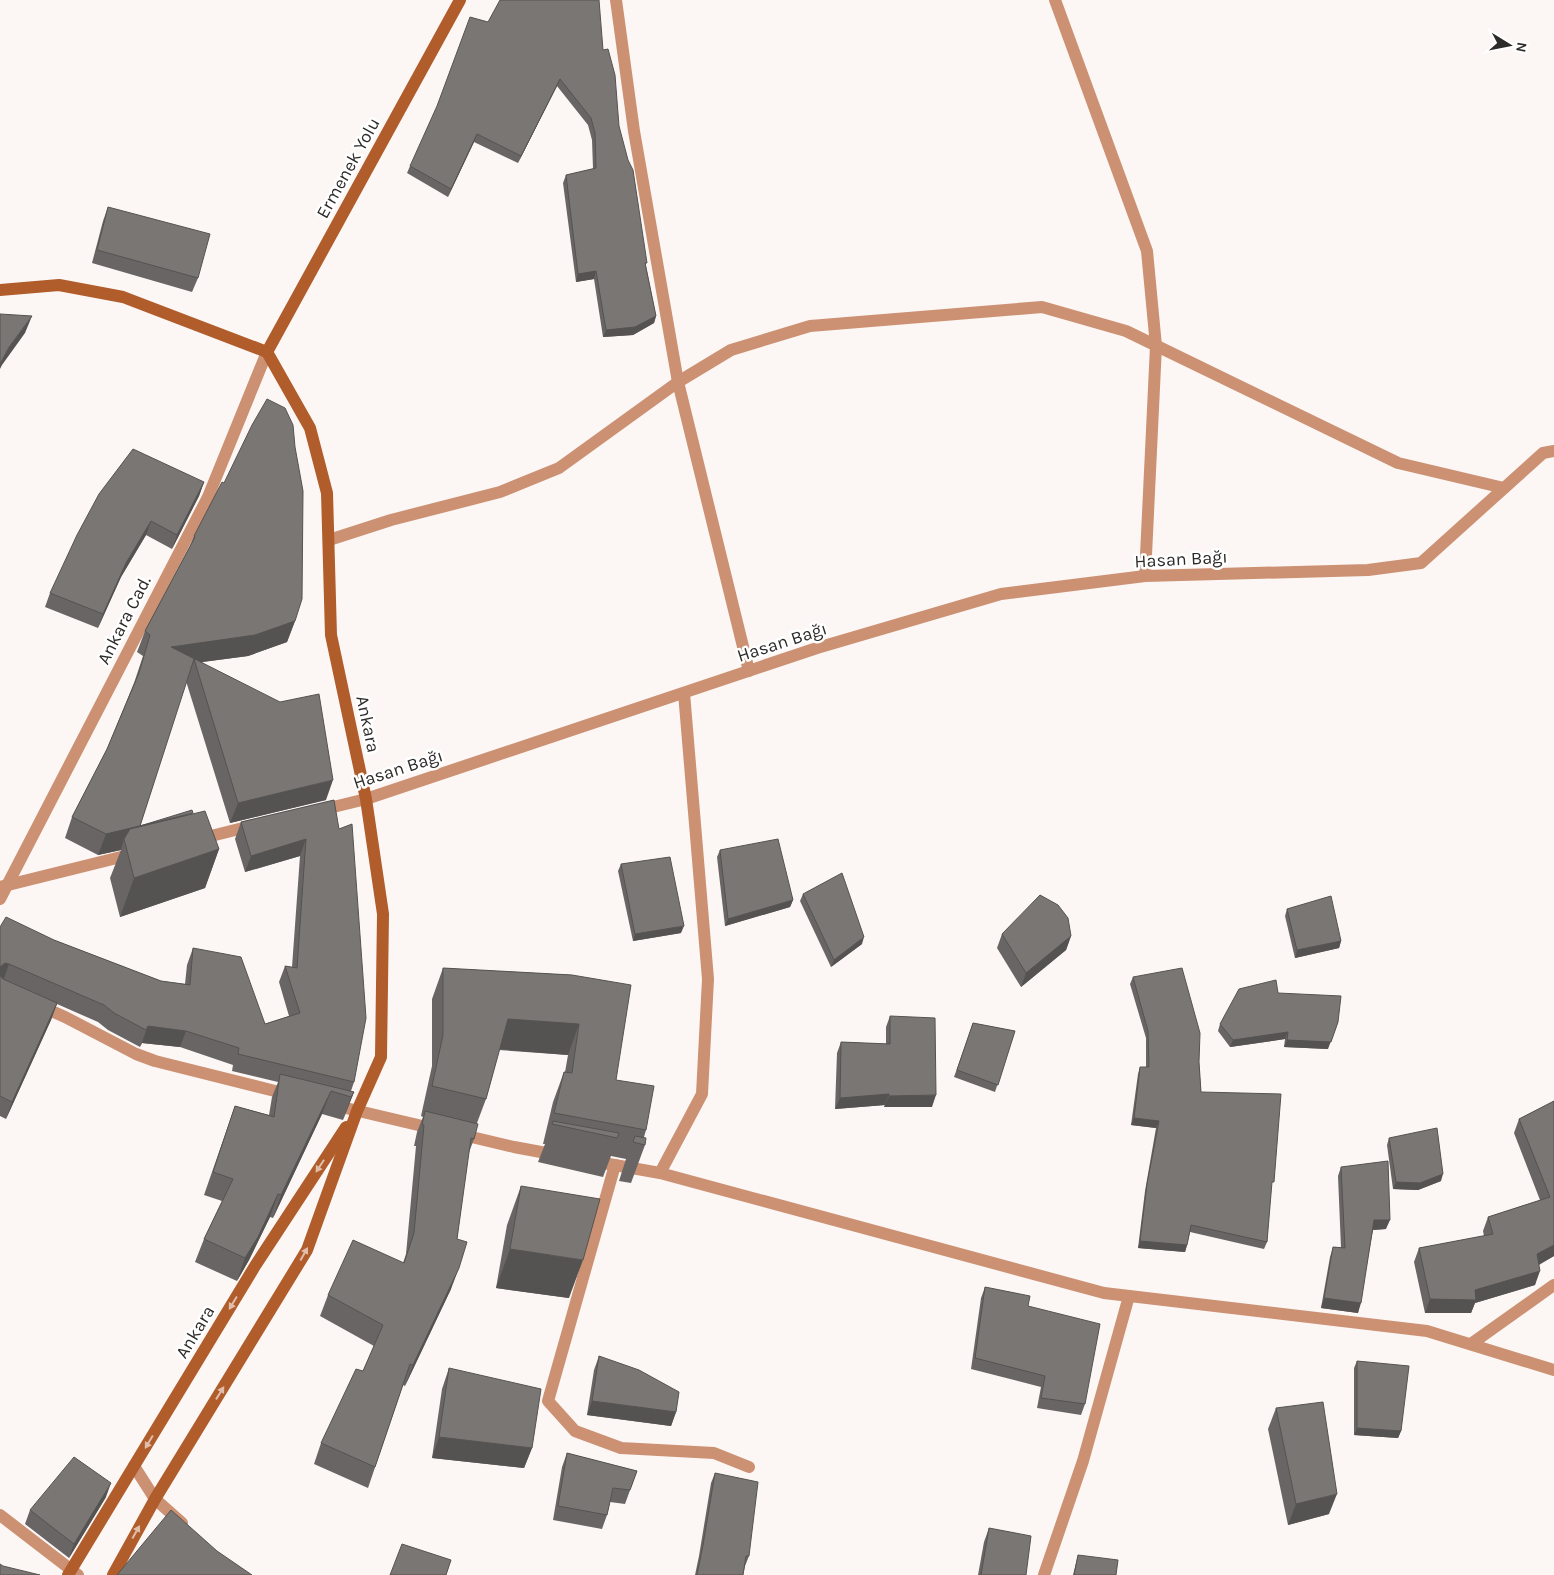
<svg xmlns="http://www.w3.org/2000/svg" width="1554" height="1575" font-family="Karla,sans-serif">
<style>
.lines{fill:none;stroke-linecap:round;stroke-linejoin:round}
.minor{stroke:#cc9173;stroke-width:12}
.tertiary{stroke:#cc9173;stroke-width:12}
.secondary{stroke:#b15c2b;stroke-width:12}
.wall{fill:#696564}
.shaded-wall{fill:#555351}
.building{fill:#7a7674;stroke:#555351}
.oneway{fill:#e0beaa}
.labels{text-anchor:middle;stroke-width:5;stroke-linejoin:round;paint-order:stroke}
.street-label{font-size:18px;fill:#2d2b2a;stroke:#fff}
</style>
<rect width="100%" height="100%" fill="#fcf7f5"/>
<g class="lines">
<!-- minor -->
<g class="minor">
<polyline points="616,0 634,131 678,382 749,671"/>
<polyline points="1055,0 1147,251 1156,346 1145,576"/>
<polyline points="329,540 391,520 500,492 559,468 678,382 731,350 810,326 1042,307 1126,331 1398,463 1504,488"/>
<polyline points="0,899 208,497 267,352"/>
<polyline points="38,1005 65,1017 136,1054 155,1061 291,1095"/>
<polyline points="333,1105 435,1129"/>
<polyline points="459,1134 514,1147 557,1155"/>
<polyline points="592,1161 660,1173 1104,1293 1427,1331 1554,1370"/>
<polyline points="615,1165 548,1401 575,1431 621,1448 714,1453 749,1467"/>
<polyline points="660,1173 702,1094 708,979 684,693"/>
<polyline points="1471,1344 1554,1285"/>
<polyline points="134,1466 155,1499 182,1523"/>
<polyline points="0,1515 78,1575"/>
<polyline points="1044,1575 1083,1461 1129,1296"/>
</g>
<!-- tertiary -->
<g class="tertiary">
<polyline points="321,810 366,799 817,648 1001,594 1145,576 1368,570 1421,563 1543,453 1554,451"/>
<polyline points="199,839 255,825"/>
<polyline points="0,887 133,854"/>
</g>
<!-- secondary -->
<g class="secondary">
<polyline points="0,290 59,285 123,297 267,352"/>
<polyline points="267,352 460,0"/>
<polyline points="68,1575 255,1266 346,1127"/>
<polyline points="113,1575 155,1499 307,1250 357,1111 381,1057 383,914 366,799 331,635 327,493 310,428 267,352"/>
</g>
</g>
<!-- wall -->
<g class="wall">
<polygon points="603,50 656,316 654,323 633,335 603,337 594,279 576,282 563,183 566,175 593,169 592,140 588,125 557,86 518,163 474,142 448,197 407,173 410,166"/>
<polygon points="108,207 198,278 192,292 92,263 103,221"/>
<polygon points="204,482 199,496 172,549 146,535 121,577 98,628 45,607 50,593"/>
<polygon points="194,536 295,621 287,642 248,656 202,662 326,800 230,823 186,681 140,826 193,814 219,849 205,888 120,917 110,878 121,850 98,855 65,838 72,817 107,749 134,683 143,656 137,652 145,631 190,546"/>
<polygon points="334,800 354,1082 351,1091 354,1092 343,1120 322,1114 273,1218 270,1217 249,1260 237,1281 195,1262 204,1239 222,1201 204,1195 235,1106 269,1115 272,1097 278,1082 232,1071 233,1065 180,1047 142,1043 140,1047 108,1030 98,1022 57,1004 51,1020 6,1119 0,1116 0,927 54,940 161,981 185,984 187,965 193,948 265,1024 289,1016 279,982 285,966 292,967 300,856 245,872 235,839 241,822"/>
<polygon points="720,850 793,900 790,907 725,926 717,857"/>
<polygon points="621,864 681,933 633,941 618,871"/>
<polygon points="803,894 862,944 831,967 800,901"/>
<polygon points="1287,909 1341,941 1339,948 1295,958 1285,916"/>
<polygon points="1002,934 1071,936 1066,950 1021,987 997,948"/>
<polygon points="443,968 572,975 616,1080 646,1130 644,1137 645,1145 631,1183 619,1181 626,1159 611,1156 603,1177 538,1162 545,1144 543,1144 553,1102 564,1072 565,1072 568,1055 499,1050 486,1099 477,1123 474,1139 468,1155 457,1239 451,1289 405,1386 403,1385 368,1488 314,1464 321,1443 363,1371 374,1346 320,1316 328,1295 403,1263 406,1254 416,1146 414,1146 417,1132 423,1117 421,1116 432,1066 432,999"/>
<polygon points="1133,977 1199,1062 1201,1092 1271,1189 1267,1242 1264,1249 1190,1232 1187,1245 1185,1252 1138,1248 1145,1191 1156,1128 1131,1125 1138,1074 1140,1067 1146,1067 1146,1038 1130,984"/>
<polygon points="1278,993 1328,1049 1284,1047 1285,1039 1230,1047 1218,1031 1220,1024"/>
<polygon points="890,1016 932,1107 884,1107 885,1105 835,1109 837,1053 841,1042 886,1044 886,1027"/>
<polygon points="973,1023 1015,1031 995,1092 954,1077"/>
<polygon points="1554,1101 1554,1256 1539,1265 1535,1285 1475,1303 1471,1313 1425,1313 1414,1262 1419,1248 1484,1236 1483,1231 1488,1217 1540,1200 1514,1133 1519,1119"/>
<polygon points="1389,1138 1441,1181 1418,1190 1393,1189 1387,1145"/>
<polygon points="1341,1167 1386,1229 1373,1230 1358,1313 1321,1308 1330,1257 1333,1247 1341,1248 1338,1176"/>
<polygon points="521,1186 569,1298 496,1288 507,1225"/>
<polygon points="985,1287 1028,1306 1085,1404 1081,1415 1037,1408 1041,1387 971,1369 981,1298"/>
<polygon points="599,1356 676,1412 671,1426 587,1415 594,1370"/>
<polygon points="1357,1361 1401,1431 1398,1438 1354,1435 1354,1368"/>
<polygon points="449,1368 532,1448 524,1468 432,1458 442,1389"/>
<polygon points="1276,1408 1329,1514 1288,1525 1268,1429"/>
<polygon points="567,1453 637,1471 625,1504 610,1502 607,1515 602,1529 553,1520 562,1467"/>
<polygon points="715,1473 749,1556 745,1566 743,1575 695,1575 699,1556 711,1483"/>
<polygon points="106,1497 69,1558 25,1524 30,1510"/>
<polygon points="989,1528 1026,1575 978,1575 984,1542"/>
<polygon points="1078,1555 1116,1575 1073,1575"/>
</g>
<!-- shaded-wall -->
<g class="shaded-wall">
<polygon points="560,79 557,86 518,163 521,156"/>
<polygon points="477,134 474,142 448,197 451,189"/>
<polygon points="596,271 594,279 576,282 578,274"/>
<polygon points="32,316 25,333 2,365 0,369 0,364 9,347"/>
<polygon points="656,316 654,323 633,335 603,337 606,330"/>
<polygon points="204,482 199,496 172,549 177,535"/>
<polygon points="151,521 146,535 121,577 98,628 103,614 126,563"/>
<polygon points="295,621 287,642 248,656 195,663 194,659 171,647"/>
<polygon points="333,780 326,800 230,823 238,803"/>
<polygon points="193,813 124,839 121,850 98,855 106,834"/>
<polygon points="306,839 300,856 245,872 251,856"/>
<polygon points="219,849 205,888 120,917 134,878"/>
<polygon points="793,900 790,907 725,926 728,919"/>
<polygon points="684,926 681,933 633,941 635,934"/>
<polygon points="1071,936 1066,950 1021,987 1026,973"/>
<polygon points="864,937 862,944 831,967 834,960"/>
<polygon points="1341,941 1339,948 1295,958 1297,950"/>
<polygon points="5,963 9,964 3,981 0,980 0,967"/>
<polygon points="57,1003 51,1020 6,1119 12,1102"/>
<polygon points="508,1019 579,1024 568,1055 497,1049"/>
<polygon points="1338,1022 1328,1049 1284,1047 1287,1040"/>
<polygon points="148,1026 186,1031 180,1047 142,1043 140,1047"/>
<polygon points="1288,1032 1285,1039 1230,1047 1233,1040"/>
<polygon points="331,1091 322,1114 273,1218 281,1195"/>
<polygon points="354,1092 345,1115 343,1120 351,1097"/>
<polygon points="889,1094 885,1105 835,1109 840,1098"/>
<polygon points="936,1095 932,1107 884,1107 889,1096"/>
<polygon points="1134,1118 1159,1121 1156,1128 1131,1125"/>
<polygon points="1443,1174 1441,1181 1418,1190 1393,1189 1396,1182"/>
<polygon points="278,1194 270,1217 249,1260 237,1281 245,1258"/>
<polygon points="1374,1220 1390,1220 1386,1229 1371,1230"/>
<polygon points="1140,1241 1187,1245 1185,1252 1138,1248"/>
<polygon points="1554,1245 1554,1256 1532,1268 1537,1254"/>
<polygon points="510,1249 583,1260 569,1298 496,1288"/>
<polygon points="459,1268 451,1289 405,1386 413,1365"/>
<polygon points="1540,1271 1535,1285 1475,1303 1471,1313 1425,1313 1430,1299 1475,1290"/>
<polygon points="1324,1298 1361,1303 1358,1313 1321,1308"/>
<polygon points="592,1401 676,1412 671,1426 587,1415"/>
<polygon points="1357,1428 1401,1431 1398,1438 1354,1435"/>
<polygon points="439,1437 532,1448 524,1468 432,1458"/>
<polygon points="111,1483 106,1497 69,1558 74,1544"/>
<polygon points="1337,1494 1329,1514 1288,1525 1296,1504"/>
</g>
<!-- building -->
<g class="building">
<polygon points="500,0 599,0 603,50 608,49 615,75 619,126 628,160 633,170 647,263 645,263 656,316 635,327 606,330 596,271 578,274 566,175 596,168 595,133 591,118 560,79 521,156 477,134 451,189 410,166 437,106 470,17 488,22"/>
<polygon points="108,207 210,234 198,278 97,250"/>
<polygon points="0,314 32,316 9,347 0,364"/>
<polygon points="267,399 285,408 293,425 295,447 303,491 302,599 295,621 255,635 171,647 280,702 319,694 333,780 238,803 194,659 140,826 192,810 193,813 106,834 72,817 107,749 139,673 150,635 145,631 195,537 194,536 222,482 224,483 252,425"/>
<polygon points="133,449 204,482 177,535 151,521 126,563 103,614 50,593 77,535 99,494"/>
<polygon points="334,800 339,829 352,824 366,1018 354,1082 238,1054 239,1048 186,1031 148,1026 146,1030 114,1013 104,1005 9,964 5,963 0,967 0,927 6,917 54,940 161,981 190,985 193,948 241,957 265,1024 300,1013 285,966 297,968 306,839 251,856 241,822"/>
<polygon points="205,811 219,849 134,878 124,839 130,829"/>
<polygon points="778,839 793,900 728,919 720,850"/>
<polygon points="670,857 684,926 635,934 621,864"/>
<polygon points="842,873 864,937 834,960 803,894"/>
<polygon points="1040,895 1058,905 1068,918 1071,936 1026,973 1002,934"/>
<polygon points="1331,896 1341,941 1297,950 1287,909"/>
<polygon points="443,968 572,975 631,985 616,1080 654,1086 646,1130 554,1113 564,1072 572,1073 579,1024 508,1019 486,1099 432,1086 443,1035"/>
<polygon points="1182,968 1200,1033 1199,1062 1201,1092 1281,1094 1274,1182 1272,1182 1267,1242 1191,1225 1187,1245 1140,1241 1147,1184 1159,1121 1134,1118 1140,1067 1149,1067 1148,1031 1133,977"/>
<polygon points="0,975 3,979 57,1003 12,1102 0,1096"/>
<polygon points="1276,980 1278,993 1341,996 1338,1022 1331,1042 1287,1040 1288,1032 1233,1040 1220,1024 1239,989"/>
<polygon points="890,1016 935,1018 936,1095 889,1096 889,1094 840,1098 841,1042 890,1044"/>
<polygon points="973,1023 1015,1031 998,1085 957,1070"/>
<polygon points="280,1074 354,1092 351,1097 331,1091 281,1195 278,1194 258,1237 245,1258 204,1239 233,1179 213,1172 235,1106 274,1117"/>
<polygon points="1554,1101 1554,1245 1537,1254 1540,1271 1475,1290 1476,1300 1430,1299 1419,1248 1493,1234 1488,1217 1550,1197 1519,1119"/>
<polygon points="425,1111 478,1124 474,1139 471,1138 457,1239 467,1242 459,1268 413,1365 410,1364 375,1467 321,1443 356,1369 363,1371 383,1325 328,1295 353,1240 404,1263 414,1233 424,1125 422,1125"/>
<polygon points="553,1121 619,1133 617,1138 552,1124"/>
<polygon points="1437,1128 1443,1174 1420,1183 1396,1182 1389,1138"/>
<polygon points="635,1136 646,1138 645,1145 633,1142"/>
<polygon points="1388,1161 1390,1220 1374,1220 1361,1303 1324,1298 1333,1247 1345,1248 1341,1167"/>
<polygon points="521,1186 600,1199 583,1260 510,1249"/>
<polygon points="985,1287 1030,1296 1028,1306 1100,1324 1085,1404 1041,1398 1045,1376 975,1358"/>
<polygon points="599,1356 639,1370 679,1392 676,1412 592,1401"/>
<polygon points="1357,1361 1409,1366 1401,1431 1357,1428"/>
<polygon points="449,1368 541,1389 532,1448 439,1437"/>
<polygon points="1323,1402 1337,1494 1296,1504 1276,1408"/>
<polygon points="567,1453 637,1471 630,1490 613,1488 607,1515 558,1506"/>
<polygon points="74,1457 111,1483 74,1544 30,1510"/>
<polygon points="715,1473 758,1482 749,1556 746,1556 743,1575 697,1575 703,1545"/>
<polygon points="171,1510 217,1551 252,1575 117,1575"/>
<polygon points="989,1528 1031,1536 1026,1575 981,1575"/>
<polygon points="402,1544 451,1560 446,1575 390,1575"/>
<polygon points="1078,1555 1118,1560 1116,1575 1074,1575"/>
<polygon points="0,1564 3,1566 40,1575 0,1575"/>
</g>
<!-- one-way arrows -->
<defs><path id="oneway-solid" d="M-6-.8H1V-3.2L6.5 0L1 3.2V.8H-6Z" transform="scale(1.25)"/></defs>
<g class="oneway">
<use href="#oneway-solid" transform="translate(320 1166) rotate(123)"/>
<use href="#oneway-solid" transform="translate(304 1254) rotate(-61)"/>
<use href="#oneway-solid" transform="translate(233 1303) rotate(121)"/>
<use href="#oneway-solid" transform="translate(220 1393) rotate(-58)"/>
<use href="#oneway-solid" transform="translate(149 1442) rotate(121)"/>
<use href="#oneway-solid" transform="translate(136 1532) rotate(-61)"/>
</g>
<g class="labels">
<!-- street labels -->
<g class="street-label">
<text transform="translate(348 168) rotate(-61)" y="6">Ermenek Yolu</text>
<text transform="translate(1181 559) rotate(-3)" y="6">Hasan Bağı</text>
<text transform="translate(124 620) rotate(-63)" y="6">Ankara Cad.</text>
<text transform="translate(782 642) rotate(-18)" y="6">Hasan Bağı</text>
<text transform="translate(368 724) rotate(78)" y="6">Ankara</text>
<text transform="translate(398 769) rotate(-18)" y="6">Hasan Bağı</text>
<text transform="translate(195 1332) rotate(-59)" y="6">Ankara</text>
</g>
</g>
<!-- north arrow -->
<g transform="translate(1509 45) rotate(100)" stroke="#ffffff" stroke-width="4" paint-order="stroke">
<path d="M0-4L9 19L0 12L-9 19Z" fill="#2d2b2a"/>
<text y="-8" font-size="14" font-weight="bold" text-anchor="middle" fill="#2d2b2a">N</text>
</g>
</svg>
